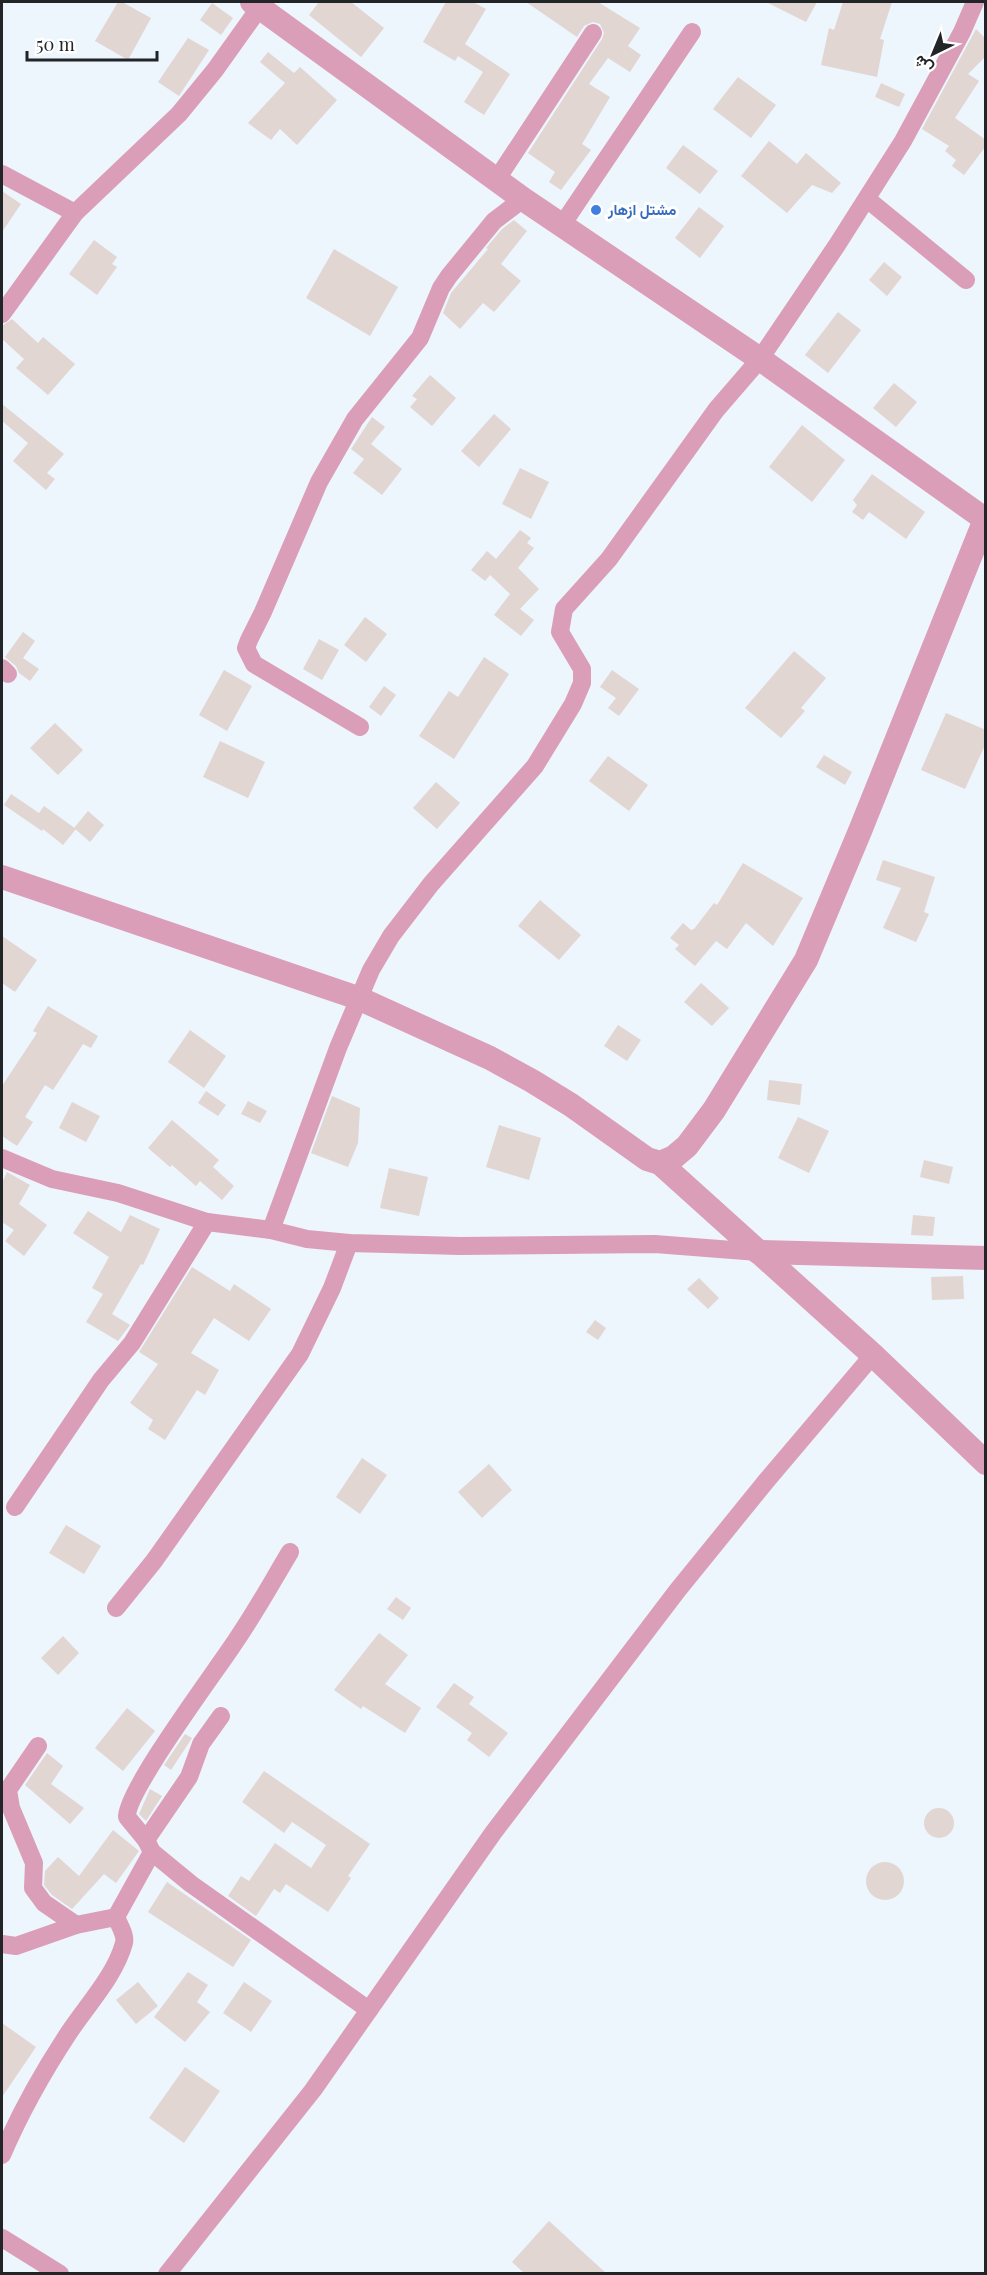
<svg xmlns="http://www.w3.org/2000/svg" width="987" height="2275" font-family="'Playfair Display',Vazirmatn,serif">
<style>
.building{fill:#e2d6d3}
.lines{fill:none;stroke-linecap:round;stroke-linejoin:round}
.minor{stroke:#db9eb8;stroke-width:18}
.tertiary{stroke:#db9eb8;stroke-width:24}
.shop-dot{fill:#3f7fe0;stroke:#fff;stroke-width:2}
.labels{text-anchor:middle;stroke-width:6;stroke-linejoin:round;paint-order:stroke}
.shop-label{font-size:15px;font-weight:bold;fill:#366cbe;stroke:#fff;text-anchor:start}
</style>
<rect width="100%" height="100%" fill="#edf5fd"/>
<!-- building -->
<g class="building">
<polygon points="118,2 122,2 151,18 128,60 95,41"/>
<polygon points="319,2 351,2 384,28 361,57 309,15"/>
<polygon points="446,2 473,2 486,9 465,44 510,74 484,115 464,102 483,72 458,56 455,61 423,42"/>
<polygon points="526,2 598,2 640,28 628,46 641,55 630,72 608,58 589,84 610,97 582,144 591,150 561,190 549,182 555,172 528,153 602,39 604,33 600,24 593,22 584,26 577,37"/>
<polygon points="766,2 817,2 806,22"/>
<polygon points="843,2 892,2 880,39 884,40 877,77 821,65 829,28 834,30"/>
<polygon points="212,3 233,18 221,35 200,20"/>
<polygon points="976,29 986,39 986,56 968,74 979,81 955,118 986,140 986,146 964,175 952,166 956,160 945,151 949,146 922,129"/>
<polygon points="188,38 209,50 179,96 158,82"/>
<polygon points="268,52 294,73 300,67 337,100 297,145 280,129 271,140 248,123 285,83 260,62"/>
<polygon points="738,77 776,105 751,138 713,109"/>
<polygon points="881,83 905,94 899,107 875,97"/>
<polygon points="769,141 797,164 806,153 841,183 832,193 812,185 787,213 741,176"/>
<polygon points="683,145 718,171 700,194 666,168"/>
<polygon points="2,191 21,204 2,232"/>
<polygon points="699,207 724,226 700,258 675,238"/>
<polygon points="514,220 527,231 501,264 521,281 494,312 483,303 460,329 443,313 451,293 488,249 486,248 502,229"/>
<polygon points="94,240 117,257 112,264 117,267 97,295 69,274"/>
<polygon points="334,249 398,287 370,336 306,298"/>
<polygon points="884,262 902,277 887,296 869,280"/>
<polygon points="838,312 861,330 828,373 805,355"/>
<polygon points="12,319 38,343 43,337 75,364 48,395 16,368 24,359 2,339 2,326"/>
<polygon points="430,375 456,398 432,426 410,407 417,399 412,396"/>
<polygon points="894,383 917,402 896,427 873,408"/>
<polygon points="2,404 64,454 47,473 55,479 46,490 13,461 28,443 2,421"/>
<polygon points="494,414 511,429 479,467 461,451"/>
<polygon points="372,417 385,427 371,444 402,469 382,495 353,473 364,459 351,449"/>
<polygon points="802,425 845,460 812,502 769,467"/>
<polygon points="520,468 549,482 531,519 502,504"/>
<polygon points="872,474 925,512 906,539 869,512 863,520 852,512 857,505 853,500"/>
<polygon points="520,530 531,538 527,543 534,548 518,568 539,589 520,609 534,620 521,636 494,615 510,594 490,575 485,581 471,570 487,551 496,559"/>
<polygon points="365,617 387,634 366,662 344,645"/>
<polygon points="23,632 35,641 23,658 39,669 30,681 19,673 16,666 5,657"/>
<polygon points="319,639 339,650 322,680 303,669"/>
<polygon points="794,651 826,678 801,708 805,711 781,738 745,708"/>
<polygon points="484,657 509,674 454,759 419,736 449,691 458,697"/>
<polygon points="224,670 252,686 227,731 199,715"/>
<polygon points="612,670 639,689 619,716 608,708 616,698 600,687"/>
<polygon points="384,686 396,695 381,716 369,707"/>
<polygon points="946,713 986,730 986,743 965,789 921,770"/>
<polygon points="55,723 83,750 58,775 30,748"/>
<polygon points="220,741 265,762 248,798 203,777"/>
<polygon points="824,755 852,772 845,785 816,767"/>
<polygon points="608,756 648,785 629,811 589,781"/>
<polygon points="436,782 460,803 437,829 413,808"/>
<polygon points="11,794 39,813 44,806 76,829 63,845 43,829 42,831 4,805"/>
<polygon points="88,811 104,825 90,842 74,828"/>
<polygon points="883,860 935,877 924,912 929,914 916,942 883,928 901,888 876,880"/>
<polygon points="743,863 803,898 773,946 746,923 727,949 716,941 695,966 675,949 679,945 670,938 683,923 691,930 694,929 714,903 717,905"/>
<polygon points="540,900 581,935 559,960 518,926"/>
<polygon points="2,936 37,960 15,992 2,983"/>
<polygon points="701,983 729,1008 712,1026 684,1002"/>
<polygon points="48,1006 98,1036 91,1048 83,1044 53,1090 45,1085 25,1117 33,1122 17,1146 2,1136 2,1086 37,1033 33,1031"/>
<polygon points="618,1025 641,1040 627,1061 604,1046"/>
<polygon points="190,1030 226,1056 204,1088 168,1062"/>
<polygon points="769,1080 802,1084 800,1105 767,1100"/>
<polygon points="206,1091 226,1105 218,1116 198,1103"/>
<polygon points="332,1096 360,1108 358,1143 348,1167 311,1153"/>
<polygon points="248,1101 267,1111 260,1123 241,1114"/>
<polygon points="72,1102 100,1116 86,1142 59,1128"/>
<polygon points="798,1117 829,1131 809,1173 778,1158"/>
<polygon points="172,1120 219,1160 213,1167 234,1186 222,1200 200,1181 196,1186 172,1165 170,1167 148,1148"/>
<polygon points="499,1125 541,1138 529,1180 486,1167"/>
<polygon points="924,1160 953,1167 949,1184 920,1177"/>
<polygon points="389,1168 428,1177 419,1216 380,1208"/>
<polygon points="7,1172 30,1185 19,1204 47,1225 24,1256 5,1241 14,1230 2,1222 2,1183"/>
<polygon points="88,1211 121,1232 130,1215 160,1229 143,1265 141,1264 112,1314 130,1325 118,1341 86,1322 103,1294 92,1288 109,1257 73,1233"/>
<polygon points="913,1215 935,1217 933,1236 911,1235"/>
<polygon points="192,1267 230,1291 234,1284 271,1309 249,1341 214,1318 191,1353 219,1370 205,1395 197,1390 165,1440 148,1429 153,1420 130,1403 158,1364 139,1352"/>
<polygon points="963,1276 964,1299 932,1300 931,1277"/>
<polygon points="699,1278 719,1298 708,1309 687,1289"/>
<polygon points="595,1320 606,1328 598,1340 586,1332"/>
<polygon points="362,1458 387,1475 360,1514 336,1497"/>
<polygon points="489,1464 512,1490 482,1518 458,1492"/>
<polygon points="66,1525 101,1546 84,1574 49,1553"/>
<polygon points="396,1597 411,1608 403,1620 387,1609"/>
<polygon points="379,1633 408,1655 385,1684 421,1708 405,1733 363,1706 361,1709 334,1690"/>
<polygon points="63,1636 79,1653 58,1675 41,1658"/>
<polygon points="454,1683 474,1697 469,1704 508,1733 489,1757 467,1740 472,1733 436,1707"/>
<polygon points="127,1708 155,1731 123,1771 95,1748"/>
<polygon points="185,1734 192,1738 171,1770 164,1765"/>
<polygon points="47,1753 63,1766 51,1784 84,1808 70,1824 25,1785"/>
<polygon points="264,1771 370,1844 348,1876 351,1878 328,1912 286,1884 280,1893 274,1889 256,1916 228,1896 241,1876 249,1881 275,1843 311,1868 326,1845 292,1822 284,1833 242,1802"/>
<polygon points="150,1789 162,1796 146,1821 139,1814"/>
<circle cx="939" cy="1823" r="15"/>
<polygon points="113,1830 139,1851 116,1883 104,1874 72,1909 52,1895 44,1885 45,1871 58,1857 79,1876"/>
<circle cx="885" cy="1881" r="19"/>
<polygon points="167,1882 251,1940 233,1967 148,1912"/>
<polygon points="188,1972 208,1985 197,2002 210,2012 185,2042 154,2017"/>
<polygon points="138,1982 158,2006 136,2024 116,2000"/>
<polygon points="244,1982 272,2001 251,2032 223,2013"/>
<polygon points="2,2023 36,2047 2,2097"/>
<polygon points="185,2067 220,2091 184,2143 149,2118"/>
<polygon points="549,2221 607,2274 525,2274 512,2262"/>
</g>
<g class="lines">
<!-- minor -->
<g class="minor">
<polyline points="2,174 75,213"/>
<polyline points="497,179 593,33"/>
<polyline points="867,199 966,280"/>
<polyline points="562,225 692,32"/>
<polyline points="2,314 75,213 179,114 215,70 260,7"/>
<polyline points="2,668 8,674"/>
<polyline points="360,727 254,664 246,648 249,640 263,612 319,482 355,419 420,338 441,288 449,276 494,221 523,199"/>
<polyline points="2,1158 52,1179 118,1193 207,1222 271,1230 307,1239 349,1243 460,1246 655,1244 758,1252"/>
<polyline points="271,1230 338,1048 371,970 391,936 431,884 535,766 573,704 582,683 582,669 560,632 564,609 609,559 716,410 760,359 837,245 903,141 962,32 975,2"/>
<polyline points="15,1507 101,1380 132,1343 207,1222"/>
<path d="M290 1552C272 1582 255 1613 235 1642 216 1671 126 1791 127 1817L146 1840 152 1852 191 1884 369 2010"/>
<polyline points="116,1608 154,1561 300,1354 332,1288 349,1243"/>
<polyline points="38,1746 8,1790 11,1808 34,1863 33,1888 44,1903 76,1925"/>
<polyline points="146,1840 189,1777 201,1744 221,1716"/>
<polyline points="2,1944 16,1946 76,1925 116,1917"/>
<path d="M2 2155C20 2113 43 2072 68 2034 87 2005 115 1976 124 1943 126 1935 119 1925 116 1917L152 1852"/>
<polyline points="2,2238 60,2274"/>
<polyline points="167,2274 313,2090 493,1833 677,1591 767,1480 873,1355"/>
</g>
<!-- tertiary -->
<g class="tertiary">
<polyline points="252,2 523,199 760,359 986,520"/>
<polyline points="2,877 358,998 490,1058 532,1081 571,1105 647,1159 660,1163 674,1157 687,1146 714,1110 806,960 860,831 986,517"/>
<polyline points="660,1163 873,1355 986,1463"/>
<polyline points="758,1252 986,1258"/>
</g>
</g>
<!-- markers -->
<circle class="shop-dot" cx="596" cy="210" r="6"/>
<g class="labels">
<!-- shop labels -->
<g class="shop-label">
<text x="608" y="215">مشتل ازهار</text>
</g>
</g>
<!-- border -->
<rect width="987" height="2275" fill="none" stroke="#222528" stroke-width="6"/>
<!-- north arrow -->
<g transform="translate(933 54) rotate(223)" stroke="#ffffff" stroke-width="4.5" paint-order="stroke">
<path d="M0-4.5L10 22L0 15L-10 22Z" fill="#222528"/>
<text y="-9" font-size="16" font-weight="bold" text-anchor="middle" fill="#222528">ش</text>
</g>
<!-- scale -->
<path d="M27 51v9h130v-9" fill="none" stroke="#222528" stroke-width="3"/>
<text x="36" y="51" font-size="18" fill="#222528" stroke="#ffffff" stroke-width="4.5" paint-order="stroke">50 m</text>
</svg>
